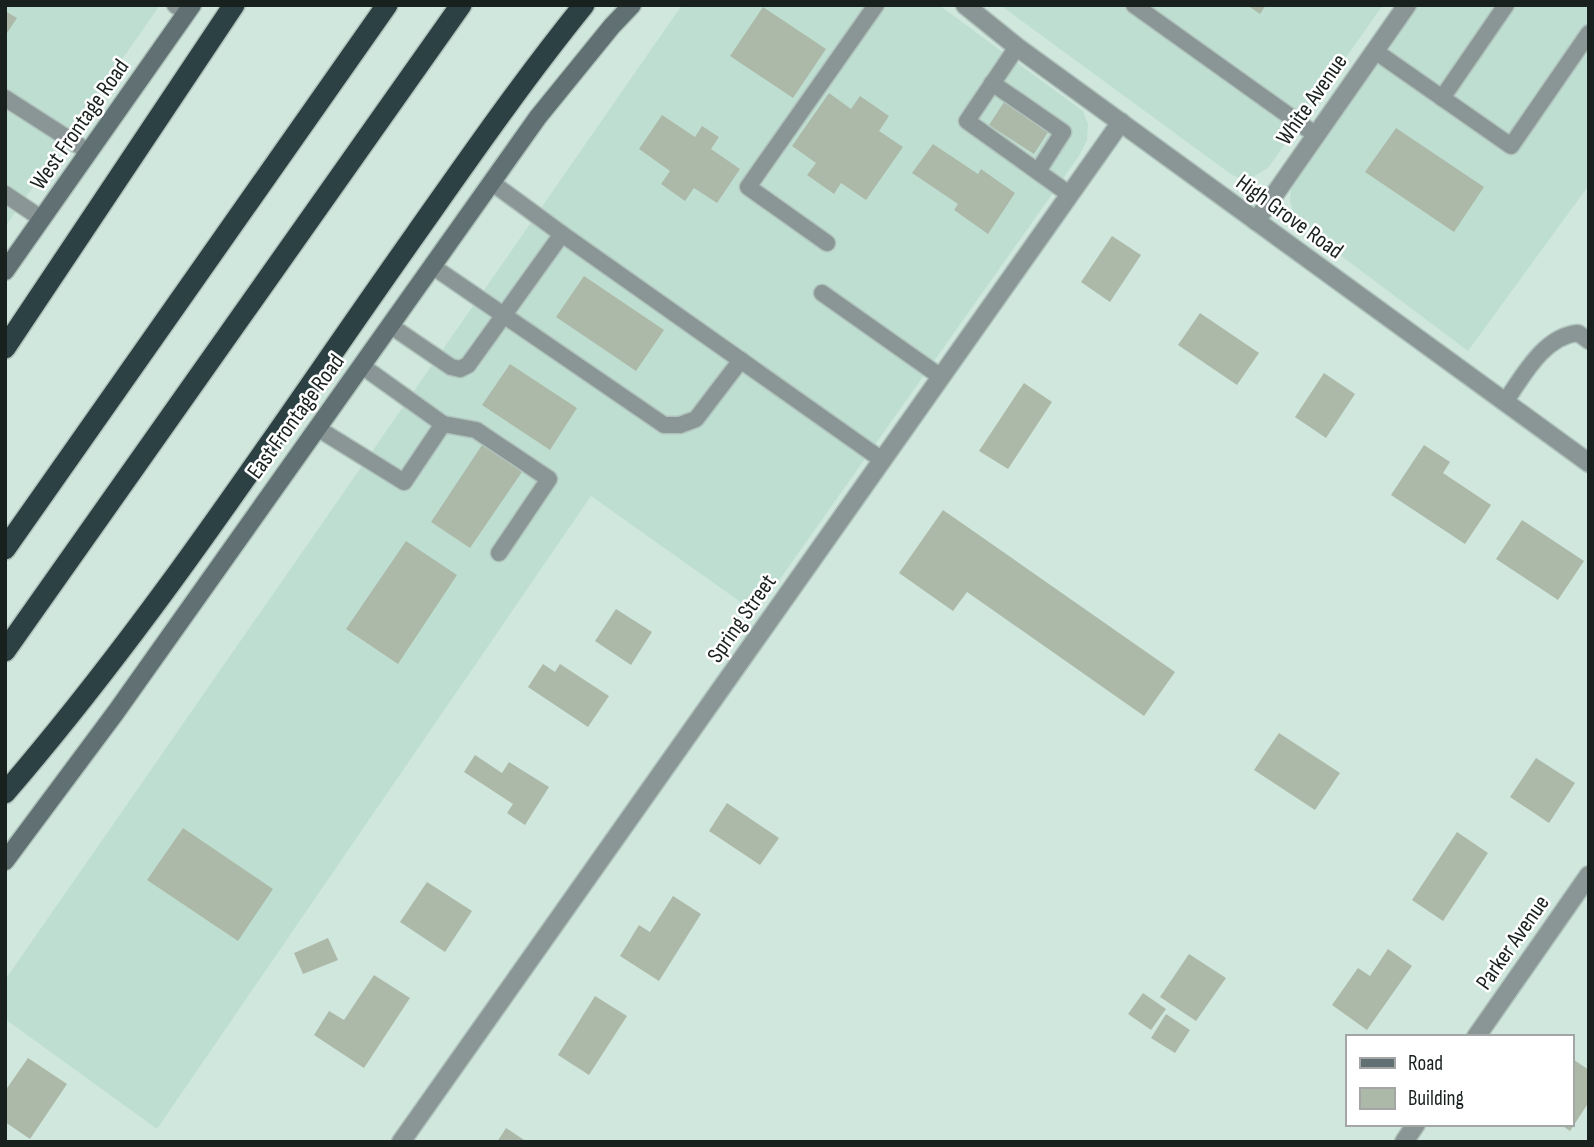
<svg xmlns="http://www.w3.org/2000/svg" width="1594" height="1147" font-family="'Sofia Sans Condensed',sans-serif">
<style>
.built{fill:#bfded2}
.building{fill:#adb9a8}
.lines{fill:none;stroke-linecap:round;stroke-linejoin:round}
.lane-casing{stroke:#afc3bb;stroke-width:19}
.street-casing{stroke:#afc3bb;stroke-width:21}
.secondary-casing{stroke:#afc3bb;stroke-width:21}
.highway-casing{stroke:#afc3bb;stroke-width:24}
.lane{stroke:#8a9596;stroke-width:16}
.street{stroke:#8a9596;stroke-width:18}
.secondary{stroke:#617072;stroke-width:18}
.highway{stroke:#2c4143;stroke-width:21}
.labels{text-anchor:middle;stroke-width:5;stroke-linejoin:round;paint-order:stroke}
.street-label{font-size:23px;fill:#19211e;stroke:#fff}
</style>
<rect width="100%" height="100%" fill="#d0e7de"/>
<!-- built -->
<g class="built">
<polygon points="5,5 160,5 5,227"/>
<polygon points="682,5 939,5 1083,111 1088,124 1087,140 1079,156 756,613 591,496 157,1129 5,1019 5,980"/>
<polygon points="1000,5 1383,5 1268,168 1253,177 1243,179 1232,175"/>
<polygon points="1418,5 1589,5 1589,185 1468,351 1300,225 1293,212 1290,201 1291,188 1298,175"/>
</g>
<!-- building -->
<g class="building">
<polygon points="1247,5 1266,5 1260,14"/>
<polygon points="763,7 826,49 793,98 730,56"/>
<polygon points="5,11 17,18 5,36"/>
<polygon points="829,93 851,109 860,96 889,116 879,131 903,147 866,200 841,183 834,194 807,175 816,163 792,146"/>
<polygon points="1006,99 1050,129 1034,154 989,125"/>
<polygon points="662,115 695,137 702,126 719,137 711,149 740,169 717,203 694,188 685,201 661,184 670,171 639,149"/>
<polygon points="1396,128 1484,187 1454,232 1365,172"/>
<polygon points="933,144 978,174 981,169 1015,193 988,234 954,210 958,204 912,173"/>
<polygon points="1112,236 1141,255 1110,302 1081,282"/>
<polygon points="584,276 664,330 636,371 556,317"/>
<polygon points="1200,313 1259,353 1237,385 1178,345"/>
<polygon points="510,364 577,408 550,450 482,405"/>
<polygon points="1324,373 1355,394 1326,438 1295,417"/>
<polygon points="1024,383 1052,402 1008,469 979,451"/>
<polygon points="484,442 524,469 470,548 431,522"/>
<polygon points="1424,445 1450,462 1443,473 1491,505 1465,544 1391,495"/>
<polygon points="943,510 1175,672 1144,716 967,592 953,611 899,573"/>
<polygon points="1522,520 1584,561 1558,600 1496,559"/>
<polygon points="406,541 457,575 398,664 346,629"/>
<polygon points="616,609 652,632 631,665 595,641"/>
<polygon points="543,664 555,672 560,664 609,696 588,727 528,687"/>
<polygon points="1279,733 1340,773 1315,810 1254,770"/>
<polygon points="475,755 502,773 509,762 549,787 525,825 507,813 513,804 464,772"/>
<polygon points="1536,758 1575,783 1549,823 1510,797"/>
<polygon points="727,803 779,838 760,865 709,831"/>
<polygon points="183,828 273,889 238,941 147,880"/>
<polygon points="1457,832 1488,853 1443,921 1412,900"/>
<polygon points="427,882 472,911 445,952 400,922"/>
<polygon points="673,896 701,914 659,981 620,956 639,925 650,932"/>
<polygon points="328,938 338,960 303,974 294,953"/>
<polygon points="1388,949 1412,966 1367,1030 1332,1005 1358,968 1370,976"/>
<polygon points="1189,954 1226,978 1196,1021 1160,997"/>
<polygon points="374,975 410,998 364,1068 314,1035 329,1011 344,1020"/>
<polygon points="1143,993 1166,1009 1151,1030 1128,1014"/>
<polygon points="595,996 627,1016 589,1075 558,1055"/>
<polygon points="1166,1014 1190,1030 1175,1053 1151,1038"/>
<polygon points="28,1058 67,1084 30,1139 5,1122 5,1091"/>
<polygon points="1571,1058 1589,1070 1589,1102 1570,1131 1560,1124 1571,1124"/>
<polygon points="506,1128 527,1142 497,1142"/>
</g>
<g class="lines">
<!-- lane casing -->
<g class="lane-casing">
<g id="lane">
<polyline points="175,5 187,13"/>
<polyline points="1134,5 1316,135"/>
<polyline points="1017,47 967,121 1069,194"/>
<polyline points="1375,51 1511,146 1589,33"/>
<polyline points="992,83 1063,132 1038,171"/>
<polyline points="5,98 89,152"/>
<polyline points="1442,98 1506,5"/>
<polyline points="5,194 42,219"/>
<polyline points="562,234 882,460"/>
<polyline points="827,243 748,187 876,5"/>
<polyline points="432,266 664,425 680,425 696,419 741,360"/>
<polyline points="822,293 941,377"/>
<polyline points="391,326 451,367 460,369 468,365 562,234 491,182"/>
<path d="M1505 402C1523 376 1544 336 1578 333L1589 341"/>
<polyline points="443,424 476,430 549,479 499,553"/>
<polyline points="317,428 404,482 443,424 362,366"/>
</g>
</g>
<!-- street casing -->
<g class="street-casing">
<g id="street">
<polyline points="965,5 1017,47 1589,463"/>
<polyline points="1256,221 1407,5"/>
<polyline points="1476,1037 1589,875"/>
<polyline points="401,1142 1121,122"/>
<polyline points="1404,1142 1416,1124"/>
</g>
</g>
<!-- secondary casing -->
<g class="secondary-casing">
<g id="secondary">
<polyline points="5,271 192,5"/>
<polyline points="5,861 116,712 538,117 612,26 632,5"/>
</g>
</g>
<!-- highway casing -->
<g class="highway-casing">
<g id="highway">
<polyline points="5,348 234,5"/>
<polyline points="5,549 387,5"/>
<polyline points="5,651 461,5"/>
<path d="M5 793C156 618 282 423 415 235 470 157 524 79 584 5"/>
</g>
</g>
<!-- lane -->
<use href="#lane" class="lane"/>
<!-- street -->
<use href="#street" class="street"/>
<!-- secondary -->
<use href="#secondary" class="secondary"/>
<!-- highway -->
<use href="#highway" class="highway"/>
</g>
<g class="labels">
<!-- street labels -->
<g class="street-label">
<text transform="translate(1311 99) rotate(-55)" y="8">White Avenue</text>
<text transform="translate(79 124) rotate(-55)" y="8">West Frontage Road</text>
<text transform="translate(1290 216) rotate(36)" y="8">High Grove Road</text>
<text transform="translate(295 416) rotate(-54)" y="8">East Frontage Road</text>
<text transform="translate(741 618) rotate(-55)" y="8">Spring Street</text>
<text transform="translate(1512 942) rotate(-55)" y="8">Parker Avenue</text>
</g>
</g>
<!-- border -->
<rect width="1594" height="1147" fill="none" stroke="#19211e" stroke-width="14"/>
<!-- legend -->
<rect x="1346" y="1035" width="228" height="91" fill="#ffffff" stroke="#a3a6a5" stroke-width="2"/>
<rect x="1360" y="1058" width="35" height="10" fill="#617072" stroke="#a3a6a5" stroke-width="2"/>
<text x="1408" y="1070" font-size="21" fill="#19211e">Road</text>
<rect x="1360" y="1088" width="35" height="21" fill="#adb9a8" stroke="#a3a6a5" stroke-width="2"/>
<text x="1408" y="1105" font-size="21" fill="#19211e">Building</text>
</svg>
